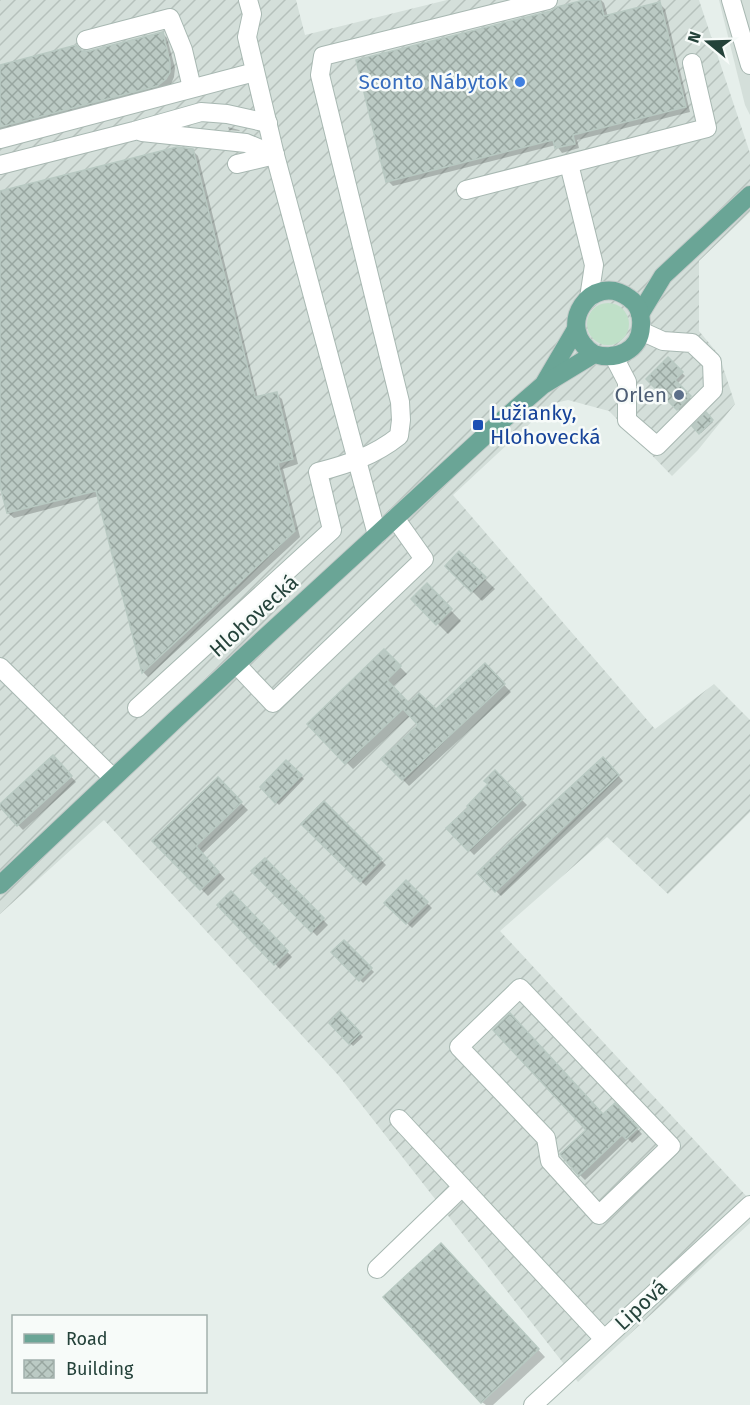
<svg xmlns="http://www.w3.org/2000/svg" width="750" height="1405" font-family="'Fira Sans',sans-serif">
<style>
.built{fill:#d4dfda}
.industrial{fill:url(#industrial-furrows)}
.grass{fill:#bfe0c8}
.shadow{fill:#0003}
.building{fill:url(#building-cross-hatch);stroke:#b8c9c2;stroke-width:1.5}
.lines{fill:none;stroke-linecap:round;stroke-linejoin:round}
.minor-casing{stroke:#a8b8b2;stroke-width:20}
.major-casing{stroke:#c2cac8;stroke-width:20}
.minor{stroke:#fff;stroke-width:18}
.major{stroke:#6aa596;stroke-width:18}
.shop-dot{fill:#3f7fe0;stroke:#f7fbf9;stroke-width:2}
.service-dot{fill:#5c6f8a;stroke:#f7fbf9;stroke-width:2}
.transit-dot{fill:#1a4fb4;stroke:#f7fbf9;stroke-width:2}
.labels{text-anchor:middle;stroke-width:5;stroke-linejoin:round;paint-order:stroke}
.shop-label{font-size:21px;fill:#366cbe;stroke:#f7fbf9;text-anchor:end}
.service-label{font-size:21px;fill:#4e5e75;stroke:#f7fbf9;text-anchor:end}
.transit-label{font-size:21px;fill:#164399;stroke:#f7fbf9;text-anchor:start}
.street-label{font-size:21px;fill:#24423a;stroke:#f7fbf9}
</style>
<defs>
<pattern id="industrial-furrows" width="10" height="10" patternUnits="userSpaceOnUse" patternTransform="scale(1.5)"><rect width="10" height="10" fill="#d4dfda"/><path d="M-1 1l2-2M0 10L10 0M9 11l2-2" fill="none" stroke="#b6c1bc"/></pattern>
<pattern id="building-cross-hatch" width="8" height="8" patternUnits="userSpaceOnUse" patternTransform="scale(1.5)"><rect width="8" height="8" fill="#bbcac4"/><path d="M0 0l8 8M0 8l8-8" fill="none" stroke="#98a6a0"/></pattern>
</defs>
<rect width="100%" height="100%" fill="#e6efeb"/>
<!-- built -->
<polygon class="built" points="719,0 750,0 750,115 745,105"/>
<!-- industrial -->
<polygon class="industrial" points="0,0 296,0 305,35 447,0 699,0 750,153 750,212 699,261 699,331 719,355 735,404 698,450 672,476 609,411 568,400 551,404 453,495 655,729 714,684 750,720 750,812 668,894 607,837 500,931 750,1200 750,1223 578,1382 339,1076 104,820 0,914"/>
<!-- grass -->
<circle class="grass" cx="608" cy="324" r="21"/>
<!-- shadow -->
<g class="shadow">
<polygon points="590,0 601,0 604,3 608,17 660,4 665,9 690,112 577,140 579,148 562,153 556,145 393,186 388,181 551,12"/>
<polygon points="162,33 167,38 175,68 174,77 171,84 163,91 0,133 0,66 89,52"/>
<polygon points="228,127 239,130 240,131 229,130"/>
<polygon points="192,150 198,156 258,398 276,394 282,399 298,464 283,469 300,537 148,677 143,672 99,496 14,518 8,513 0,481 0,193"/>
<polygon points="668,359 685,376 677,384 693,401 681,412 648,379"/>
<polygon points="706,415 713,422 701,433 695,426"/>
<polygon points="459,553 495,589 482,601 447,566"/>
<polygon points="427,586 461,621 448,634 413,599"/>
<polygon points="384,651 407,674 392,687 409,705 436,711 485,665 511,692 409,786 383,759 420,725 411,715 353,769 309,724"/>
<polygon points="53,757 76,782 23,830 0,806"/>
<polygon points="603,759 623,781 501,896 479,874"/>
<polygon points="286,762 304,779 279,805 262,787"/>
<polygon points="495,773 527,805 474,855 448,828 471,807 490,784"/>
<polygon points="218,780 248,810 202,854 225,879 208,896 154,841"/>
<polygon points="324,803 386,865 366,886 303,824"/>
<polygon points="265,860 328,925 317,936 254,871"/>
<polygon points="406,882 432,908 412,928 386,903"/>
<polygon points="231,893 292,957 280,969 219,905"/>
<polygon points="344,942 374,972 363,983 334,952"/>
<polygon points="340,1013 363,1037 353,1046 331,1023"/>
<polygon points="615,1105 642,1134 632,1143 628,1139 585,1180 580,1175"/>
<polygon points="448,1252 545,1357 493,1405 486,1405 482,1402 385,1297"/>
</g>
<!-- building -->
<g class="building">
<polygon points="584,0 600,0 604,16 660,2 686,107 573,135 575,144 555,148 553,140 386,182 356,60 551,11 557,7"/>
<polygon points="163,32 170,62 170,72 166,79 157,86 0,127 0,65 76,45 82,51 89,51"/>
<polygon points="177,147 193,149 255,397 277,392 293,459 278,463 295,531 142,673 96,491 7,513 0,486 0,191"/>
<polygon points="668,357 683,372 675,380 691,396 677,410 646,379"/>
<polygon points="706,412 713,420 699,434 692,426"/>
<polygon points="459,551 486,577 471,592 445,566"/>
<polygon points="427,583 452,609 436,625 411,599"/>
<polygon points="384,649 401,666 387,680 409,703 419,693 436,709 485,663 505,684 402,780 381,759 418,725 403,709 345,764 307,724"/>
<polygon points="53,755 72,776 17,826 0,807 0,804"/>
<polygon points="603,757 619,775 495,892 477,873"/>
<polygon points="286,760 302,775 275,803 260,787"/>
<polygon points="495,770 523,799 468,851 446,828 469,807 467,806 488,784 484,781"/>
<polygon points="218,777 242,802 196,846 219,872 200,890 152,841"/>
<polygon points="324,801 382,859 360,882 301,824"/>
<polygon points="265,858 324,918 311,932 251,871"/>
<polygon points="406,880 428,902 406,924 384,903"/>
<polygon points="231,891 288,951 274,965 217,905"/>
<polygon points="344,940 372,968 359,981 331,952"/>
<polygon points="340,1011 361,1033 349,1044 329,1023"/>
<polygon points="510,1013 603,1114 615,1103 638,1128 626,1139 622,1135 579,1176 560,1154 586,1130 493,1030"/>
<polygon points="441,1243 539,1349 481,1403 383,1297"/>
</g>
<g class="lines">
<!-- minor casing -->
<g class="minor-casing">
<g id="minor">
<polyline points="248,0 252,14 247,37 275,155 377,535"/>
<polyline points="731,0 750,65"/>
<polyline points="86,40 170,18 183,50 192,88"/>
<polyline points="142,132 246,143 275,155"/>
<polyline points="0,139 255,72"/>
<polyline points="237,164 275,155"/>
<polyline points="569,164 594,265 589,298"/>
<polyline points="0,165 134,131 201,112 227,114 268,123"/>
<polyline points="466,190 707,128 692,63"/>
<polyline points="614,357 627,382 627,420 657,446 713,390 712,362 692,343 663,341 641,331"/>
<polyline points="236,664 273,703 424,559 395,518"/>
<polyline points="0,667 113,778"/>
<path d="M137 708 332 530 318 472C348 464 374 456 399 436L401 420 400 402 320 75 323 56 548 0"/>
<polygon points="520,988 671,1146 599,1215 550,1161 546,1138 459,1047"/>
<polyline points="399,1119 604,1339"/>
<polyline points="377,1269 462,1187"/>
<polyline points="533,1405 750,1205"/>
</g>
</g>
<!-- major casing -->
<g class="major-casing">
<g id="major">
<polyline points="640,314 663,276 750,195"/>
<polyline points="545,382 576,329"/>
<path d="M0 885 175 720 490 431 543 385 594 354C616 361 640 351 641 326 642 315 638 304 629 298 593 270 552 327 594 354"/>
</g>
</g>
<!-- minor -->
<use href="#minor" class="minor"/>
<!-- major -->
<use href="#major" class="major"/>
</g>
<!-- markers -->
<circle class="shop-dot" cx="520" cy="82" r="6"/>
<circle class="service-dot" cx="679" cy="395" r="6"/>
<rect class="transit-dot" x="472" y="419" width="12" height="12" rx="3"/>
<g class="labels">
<!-- shop labels -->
<g class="shop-label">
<text x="508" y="89">Sconto Nábytok</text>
</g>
<!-- service labels -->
<g class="service-label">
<text x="667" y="402">Orlen</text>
</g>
<!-- transit labels -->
<g class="transit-label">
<text x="490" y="420">Lužianky,<tspan x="490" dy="24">Hlohovecká</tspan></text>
</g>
<!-- street labels -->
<g class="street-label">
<text transform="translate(254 616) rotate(-42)" y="7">Hlohovecká</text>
<text transform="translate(641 1305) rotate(-43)" y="7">Lipová</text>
</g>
</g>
<!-- legend -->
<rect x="12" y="1315" width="195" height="78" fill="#f7fbf9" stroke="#a3b1ad" stroke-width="1.5"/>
<rect x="24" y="1334" width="30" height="9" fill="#6aa596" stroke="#a3b1ad" stroke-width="1.5"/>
<text x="66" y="1345" font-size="18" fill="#24423a">Road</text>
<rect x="24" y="1360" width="30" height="18" fill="url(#building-cross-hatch)" stroke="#a3b1ad" stroke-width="1.5"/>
<text x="66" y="1375" font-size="18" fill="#24423a">Building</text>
<!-- north arrow -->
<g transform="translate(708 42) rotate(289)" stroke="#f7fbf9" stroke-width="4.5" paint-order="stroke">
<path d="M0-4.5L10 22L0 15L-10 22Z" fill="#24423a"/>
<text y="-9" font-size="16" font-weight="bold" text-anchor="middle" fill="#24423a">N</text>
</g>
</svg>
